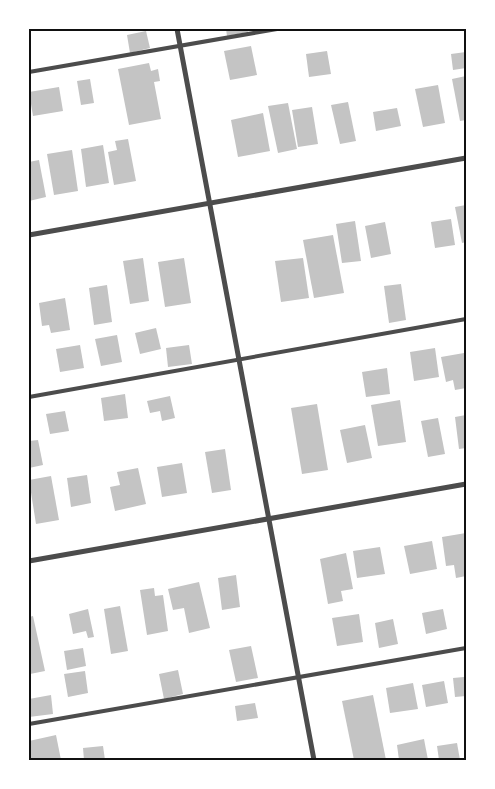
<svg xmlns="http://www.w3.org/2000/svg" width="495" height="789" font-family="Figtree,sans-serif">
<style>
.building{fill:#c4c4c4}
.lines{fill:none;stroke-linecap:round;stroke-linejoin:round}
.service{stroke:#4c4c4c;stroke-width:4}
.minor{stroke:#4c4c4c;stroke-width:5}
.neatline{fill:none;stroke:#111;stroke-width:2}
</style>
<rect width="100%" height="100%" fill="#fff"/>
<!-- building -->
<g class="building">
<polygon points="226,29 247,29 248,32 227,36"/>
<polygon points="146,31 150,48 130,53 127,35"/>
<polygon points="251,46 257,75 230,80 224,51"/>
<polygon points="327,51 331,74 309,77 306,54"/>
<polygon points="466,52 466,68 453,70 451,54"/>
<polygon points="149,63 151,71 158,69 160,81 154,82 161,119 129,125 118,69"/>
<polygon points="466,76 466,120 460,121 452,79"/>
<polygon points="90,79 94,103 81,105 77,81"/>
<polygon points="438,85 445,123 423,127 415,89"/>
<polygon points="59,87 63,111 33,116 29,92"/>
<polygon points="348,102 356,141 340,144 331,105"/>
<polygon points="288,103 297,149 278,153 268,106"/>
<polygon points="312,107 318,144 298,147 292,110"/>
<polygon points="397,108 401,126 376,131 373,112"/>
<polygon points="263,113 270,151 238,157 231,120"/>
<polygon points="128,139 136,181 114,185 108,152 117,150 115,141"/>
<polygon points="103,145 109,183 86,187 81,149"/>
<polygon points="72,150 78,191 54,195 47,154"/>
<polygon points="39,160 46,197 29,201 29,162"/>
<polygon points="466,205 466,242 462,243 455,207"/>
<polygon points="451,219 455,245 435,248 431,222"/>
<polygon points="355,221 361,261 342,263 336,224"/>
<polygon points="385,222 391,254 371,258 365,226"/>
<polygon points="333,235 344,293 314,298 303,240"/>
<polygon points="143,258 149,301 130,304 123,261"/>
<polygon points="184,258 191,303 165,307 158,262"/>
<polygon points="303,258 309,298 281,302 275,261"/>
<polygon points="401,284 406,320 389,323 384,286"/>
<polygon points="107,285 112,322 94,325 89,288"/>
<polygon points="65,298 70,330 51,333 49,325 42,326 39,303"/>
<polygon points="156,328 161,349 140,354 135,333"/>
<polygon points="117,335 122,362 101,366 95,339"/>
<polygon points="80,345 84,368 60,372 56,349"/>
<polygon points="189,345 192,364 168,367 166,348"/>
<polygon points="435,348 439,377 414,381 410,352"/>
<polygon points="464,353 466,365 466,388 455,390 453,380 446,382 441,357"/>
<polygon points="387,368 390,394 366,397 362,372"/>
<polygon points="125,394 128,418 104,421 101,398"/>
<polygon points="170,396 175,418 162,421 160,411 150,413 147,401"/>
<polygon points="400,400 406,442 378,446 371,405"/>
<polygon points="317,404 328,470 302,474 291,408"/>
<polygon points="65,411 69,431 50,434 46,414"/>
<polygon points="466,415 466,448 459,449 455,417"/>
<polygon points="438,418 445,454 428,457 421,421"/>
<polygon points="365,425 372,458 347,463 340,430"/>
<polygon points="38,440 43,465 29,468 29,441"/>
<polygon points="225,449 231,490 212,493 205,452"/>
<polygon points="182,463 187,493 162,497 157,467"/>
<polygon points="138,468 146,504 115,511 110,487 120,485 117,472"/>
<polygon points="87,475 91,503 71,507 67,478"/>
<polygon points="51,476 59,520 36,524 29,480"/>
<polygon points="466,533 466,576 456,578 454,565 446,566 442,537"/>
<polygon points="432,541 437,569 410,574 404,546"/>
<polygon points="380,547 385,574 357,578 353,551"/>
<polygon points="346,553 353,589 341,591 343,601 328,604 320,559"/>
<polygon points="236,575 240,607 222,610 218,578"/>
<polygon points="199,582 210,628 189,633 184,608 173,610 168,589"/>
<polygon points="154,588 155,596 163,595 168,631 147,635 140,590"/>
<polygon points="120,606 128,651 111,654 104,609"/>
<polygon points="88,609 94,637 88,638 86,631 73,634 69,614"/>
<polygon points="443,609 447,629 426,634 422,613"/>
<polygon points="359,614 363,642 337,646 332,618"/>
<polygon points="33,616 45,671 30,674 29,617"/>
<polygon points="393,619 398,644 379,648 375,623"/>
<polygon points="251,646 258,678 236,682 229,650"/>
<polygon points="83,648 86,666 67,670 64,651"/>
<polygon points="178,670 183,694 164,699 159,674"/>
<polygon points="85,671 88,693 68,697 64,674"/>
<polygon points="464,677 466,696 455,697 453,678"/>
<polygon points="444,681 448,703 426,707 422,685"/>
<polygon points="413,683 418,709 390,713 386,688"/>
<polygon points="51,695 53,714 29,717 29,699"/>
<polygon points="373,695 386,760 354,760 342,701"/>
<polygon points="255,703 258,718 237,721 235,706"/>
<polygon points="56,735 61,760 31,760 29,741"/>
<polygon points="424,739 428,760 399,760 397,745"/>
<polygon points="457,743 460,760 439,760 437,746"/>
<polygon points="103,746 105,760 84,760 83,748"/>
</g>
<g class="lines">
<!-- service -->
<g class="service">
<polyline points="29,72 277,29"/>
<polyline points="29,397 466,319"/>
<polyline points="29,724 466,648"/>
</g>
<!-- minor -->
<g class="minor">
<polyline points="177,29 314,760"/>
<polyline points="29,235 466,158"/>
<polyline points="29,561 466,484"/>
</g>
</g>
<!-- border -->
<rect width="495" height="789" fill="none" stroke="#ffffff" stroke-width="60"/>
<rect x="30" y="30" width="435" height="729" class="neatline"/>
</svg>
